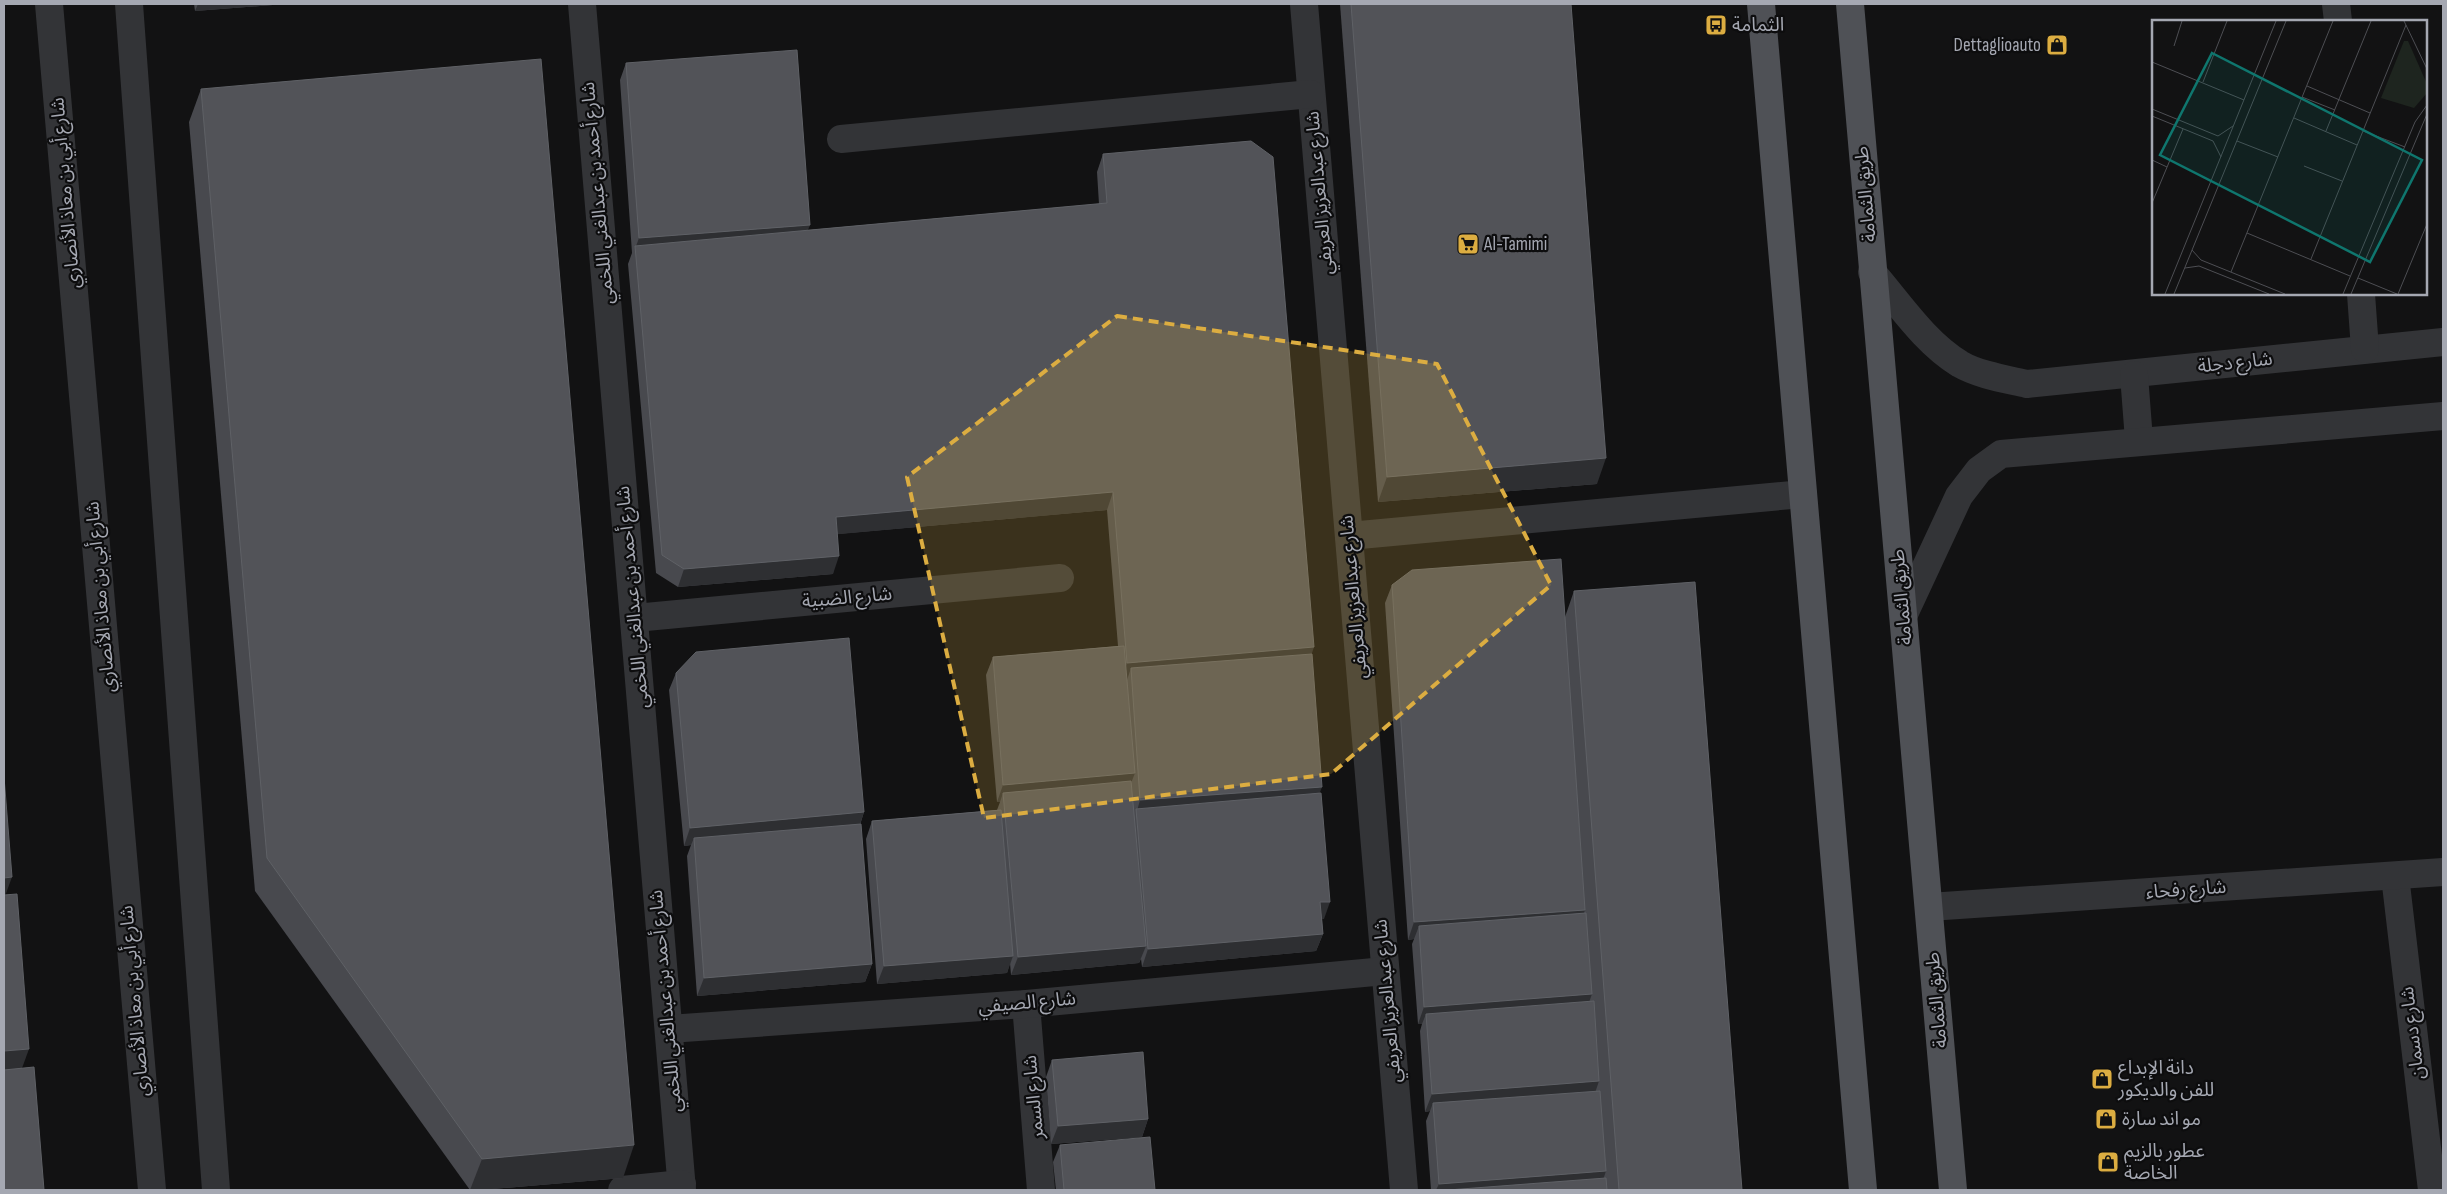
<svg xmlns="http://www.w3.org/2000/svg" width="2447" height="1194" font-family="'Sofia Sans Condensed','Noto Sans Arabic',sans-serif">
  <rect width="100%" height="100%" fill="#121213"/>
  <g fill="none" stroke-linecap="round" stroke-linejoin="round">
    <g stroke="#333437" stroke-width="28">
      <path d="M49,4L152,1190"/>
      <path d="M129,4L216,1190"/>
      <path d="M582,4L682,1190"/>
      <path d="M1304,4L1404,1190"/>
      <path d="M2336,4L2338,21"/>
      <path d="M841,139L1311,94"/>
      <path d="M1872,272C1899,303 1924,342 1960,364C1979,375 2005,379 2027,384L2443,342"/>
      <path d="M2361,294L2365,349"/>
      <path d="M2134,375L2139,440"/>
      <path d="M1349,536L1803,494"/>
      <path d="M1904,614L1959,496L1979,470L2001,454L2443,416"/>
      <path d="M635,618L1060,578"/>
      <path d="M2395,876L2432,1190"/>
      <path d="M1929,907L2443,872"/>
      <path d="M1026,1004L1041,1190"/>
      <path d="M669,1029L1026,1004L1385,971"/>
      <path d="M622,1190L682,1184"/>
    </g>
    <g stroke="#4f5156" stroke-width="28">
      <path d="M1761,4L1863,1190"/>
      <path d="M1850,4L1953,1190"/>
    </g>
  </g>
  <g fill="#48494e">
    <path d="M194,4H285L195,11Z"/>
    <path d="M1340,4H1571L1597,484L1378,502Z"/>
    <path d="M626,63L808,230L1099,204L1097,172L1103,154L1311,654L1319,793L1324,919H1322L1323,934L1316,951L1142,967L1141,959L1139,963L1011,975L1010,963L1007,973L877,984L866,839L872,821L997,810L1000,802H997L986,675L993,657L1118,646L1107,510L837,534L833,574L678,587L656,573L628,264L632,253L620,80Z"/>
    <path d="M201,89L623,1178L480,1190H470L255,891L189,122Z"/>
    <path d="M1392,585L1565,617L1574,591L1742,1190H1431L1426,1121L1430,1111L1425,1112L1420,1031L1422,1024H1418L1412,944L1414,939L1408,940L1385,603Z"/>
    <path d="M676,673L864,812L860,825L872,964L865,982L697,996L687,856L691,845L684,846L669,690Z"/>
    <path d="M1052,1060L1148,1119L1142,1137L1051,1144L1046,1077Z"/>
    <path d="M1060,1145L1155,1190H1056L1053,1162Z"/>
  </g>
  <g fill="#2e2f32">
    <path d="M198,4H285L195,11Z"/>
    <path d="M810,225L803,243L635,249L639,238Z"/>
    <path d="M1606,458L1597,484L1378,502L1387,477Z"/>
    <path d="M1113,492L1107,510L829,535L836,517Z"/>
    <path d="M839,556L833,574L678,587L684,569Z"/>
    <path d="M1314,647L1308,665L1131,668L1127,680L1121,681L1127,663Z"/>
    <path d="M1135,773L1128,791L1003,793L1000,802H997L1003,785Z"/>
    <path d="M1322,787L1315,805L1137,811L1140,800Z"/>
    <path d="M864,812L858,830L694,838L691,845L684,846L690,828Z"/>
    <path d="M12,877L4,899V878Z"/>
    <path d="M1320,902H1330L1324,919L1314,920Z"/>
    <path d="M1585,910L1579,928L1419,926L1414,939L1408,940L1414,922Z"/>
    <path d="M1323,934L1316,951L1142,967L1148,949Z"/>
    <path d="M1146,946L1139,963L1011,975L1018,957Z"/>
    <path d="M1013,956L1007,973L877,984L884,966Z"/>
    <path d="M872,964L865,982L697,996L704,978Z"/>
    <path d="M1592,994L1586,1011L1426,1014L1422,1024H1418L1424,1007Z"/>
    <path d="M29,1049L17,1082L4,1083V1051Z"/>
    <path d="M1599,1081L1593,1099L1433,1103L1430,1111L1425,1112L1432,1094Z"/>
    <path d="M1148,1119L1142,1137L1051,1144L1058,1126Z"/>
    <path d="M634,1145L623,1178L480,1190H470L482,1159Z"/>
    <path d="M1606,1171L1600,1189L1579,1190H1436L1439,1184Z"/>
  </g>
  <g fill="#525358" stroke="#5f6166">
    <path d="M1351,4H1571L1606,458L1387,477Z"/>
    <path d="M797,50L810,225L639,238L626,63Z"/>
    <path d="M541,59L634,1145L482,1159L267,858L201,89Z"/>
    <path d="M1251,141L1273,157L1314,647L1127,663L1113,492L836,517L839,556L684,569L662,555L635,246L1107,203L1103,154Z"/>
    <path d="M1561,559L1585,910L1414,922L1392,585L1412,570Z"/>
    <path d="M1695,582L1742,1190H1619L1574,591Z"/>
    <path d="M849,638L864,812L690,828L676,673L696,652Z"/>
    <path d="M1124,646L1135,773L1003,785L993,657Z"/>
    <path d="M1312,654L1322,787L1140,800L1131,668Z"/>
    <path d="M4,777L12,877L4,878Z"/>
    <path d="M1131,781L1146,946L1018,957L1003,793Z"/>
    <path d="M1321,793L1330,902H1320L1323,934L1148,949L1136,809Z"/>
    <path d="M1001,810L1013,956L884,966L872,821Z"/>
    <path d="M861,824L872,964L704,978L694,838Z"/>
    <path d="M17,894L29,1049L4,1051V895Z"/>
    <path d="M1586,913L1592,994L1424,1007L1419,926Z"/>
    <path d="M1594,1001L1599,1081L1432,1094L1426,1014Z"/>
    <path d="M1143,1052L1148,1119L1058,1126L1052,1060Z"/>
    <path d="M34,1067L44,1190H4V1070Z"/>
    <path d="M1600,1091L1606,1171L1439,1184L1433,1103Z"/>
    <path d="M1150,1137L1155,1190H1064L1060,1145Z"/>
    <path d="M1606,1178L1607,1190H1448Z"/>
  </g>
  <path fill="#dcad41" fill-opacity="0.2" stroke="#dcad41" stroke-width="4" stroke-dasharray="10 6" stroke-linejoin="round" d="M1117,316L1437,364L1551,585L1331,774L984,818L907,477Z"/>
  <defs>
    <g id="bus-square" transform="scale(1.125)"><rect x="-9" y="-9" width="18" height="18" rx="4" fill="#dcad41" stroke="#0d0d0e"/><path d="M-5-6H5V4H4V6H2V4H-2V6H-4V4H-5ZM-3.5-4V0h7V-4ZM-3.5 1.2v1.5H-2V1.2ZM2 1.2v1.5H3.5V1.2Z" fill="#111"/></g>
    <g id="shop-square" transform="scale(1.125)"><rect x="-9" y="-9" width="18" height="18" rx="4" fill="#dcad41" stroke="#0d0d0e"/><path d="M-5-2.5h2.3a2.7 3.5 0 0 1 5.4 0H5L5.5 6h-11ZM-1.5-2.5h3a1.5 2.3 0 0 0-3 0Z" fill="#111"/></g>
    <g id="supermarket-square" transform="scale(1.125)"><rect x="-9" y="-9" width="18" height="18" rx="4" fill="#dcad41" stroke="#0d0d0e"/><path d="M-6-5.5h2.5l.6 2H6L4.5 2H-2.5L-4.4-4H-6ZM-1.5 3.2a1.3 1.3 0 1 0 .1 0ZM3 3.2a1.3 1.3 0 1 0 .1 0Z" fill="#111"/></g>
  </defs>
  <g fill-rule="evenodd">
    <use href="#bus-square" x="1716" y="25"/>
    <use href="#shop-square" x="2057" y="45"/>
    <use href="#supermarket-square" x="1468" y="244"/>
    <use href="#shop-square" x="2102" y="1079"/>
    <use href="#shop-square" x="2106" y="1119"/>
    <use href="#shop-square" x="2108" y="1162"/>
  </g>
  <g text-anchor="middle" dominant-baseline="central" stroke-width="4.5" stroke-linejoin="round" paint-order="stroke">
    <g font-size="19" fill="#a5a8b2" stroke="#0d0d0e" text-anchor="start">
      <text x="1732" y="25">الثمامة</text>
      <text x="2041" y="45" text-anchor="end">Dettaglioauto</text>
      <text x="1484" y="244">Al-Tamimi</text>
      <text x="2118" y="1068">دانة الإبداع<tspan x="2118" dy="22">للفن والديكور</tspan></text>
      <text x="2122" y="1119">مو اند سارة</text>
      <text x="2124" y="1151">عطور بالزيم<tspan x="2124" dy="22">الخاصة</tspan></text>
    </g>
    <g font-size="19" fill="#a5a8b2" stroke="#0d0d0e">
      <text transform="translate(66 193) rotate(-95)">شارع أبي بن معاذ الأنصاري</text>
      <text transform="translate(598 193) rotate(-95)">شارع أحمد بن عبدالغني اللخمي</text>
      <text transform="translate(1320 193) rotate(-95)">شارع عبدالعزيز العريفي</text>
      <text transform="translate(1866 194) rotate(-95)">طريق الثمامة</text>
      <text transform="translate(2235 363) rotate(-6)">شارع دجلة</text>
      <text transform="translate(101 597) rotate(-95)">شارع أبي بن معاذ الأنصاري</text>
      <text transform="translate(633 597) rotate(-95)">شارع أحمد بن عبدالغني اللخمي</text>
      <text transform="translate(1354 597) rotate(-95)">شارع عبدالعزيز العريفي</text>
      <text transform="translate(1902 597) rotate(-95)">طريق الثمامة</text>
      <text transform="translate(847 598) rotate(-5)">شارع الضبية</text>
      <text transform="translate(2186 890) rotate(-4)">شارع رفحاء</text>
      <text transform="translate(1937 1000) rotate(-95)">طريق الثمامة</text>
      <text transform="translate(135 1001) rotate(-95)">شارع أبي بن معاذ الأنصاري</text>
      <text transform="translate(666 1001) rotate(-95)">شارع أحمد بن عبدالغني اللخمي</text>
      <text transform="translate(1388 1001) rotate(-95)">شارع عبدالعزيز العريفي</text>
      <text transform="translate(1027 1003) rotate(-5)">شارع الصيفي</text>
      <text transform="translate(2413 1033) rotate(-97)">شارع دسمان</text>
      <text transform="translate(1034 1097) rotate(-95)">شارع السمر</text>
    </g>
  </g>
  <g transform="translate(2152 20)">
    <rect width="275" height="275" fill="#121213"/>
    <path d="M252,21H256L275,64V73L262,88L229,78Z" fill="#1e251f"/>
    <path fill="none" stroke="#4d4e53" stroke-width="1" d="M252,1L275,49M22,26L30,1M0,42L92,80M51,62L75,1M155,66L218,93M150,77L183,90M0,89L66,116L81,106M0,96L61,121L69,137M142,98L205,125M174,111L219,1M211,111L253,127M85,121L126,137M0,140L15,147M152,146L190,161M0,183L31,109M95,213L198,256M40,230L49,240L133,274M159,239L254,5M33,248L47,246L117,274M79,252L181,1M206,258L245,274M13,274L124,1M22,274L134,1M191,274L263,102L275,85M199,274L275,94M246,274L275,204"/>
    <path fill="#0f766e" fill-opacity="0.15" stroke="#0f766e" stroke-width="2.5" d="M60,33L270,140L218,242L8,135Z"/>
    <rect width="275" height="275" fill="none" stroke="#a5a8b2" stroke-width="2.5"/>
  </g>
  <rect width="2447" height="1194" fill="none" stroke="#a5a8b2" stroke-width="10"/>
</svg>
